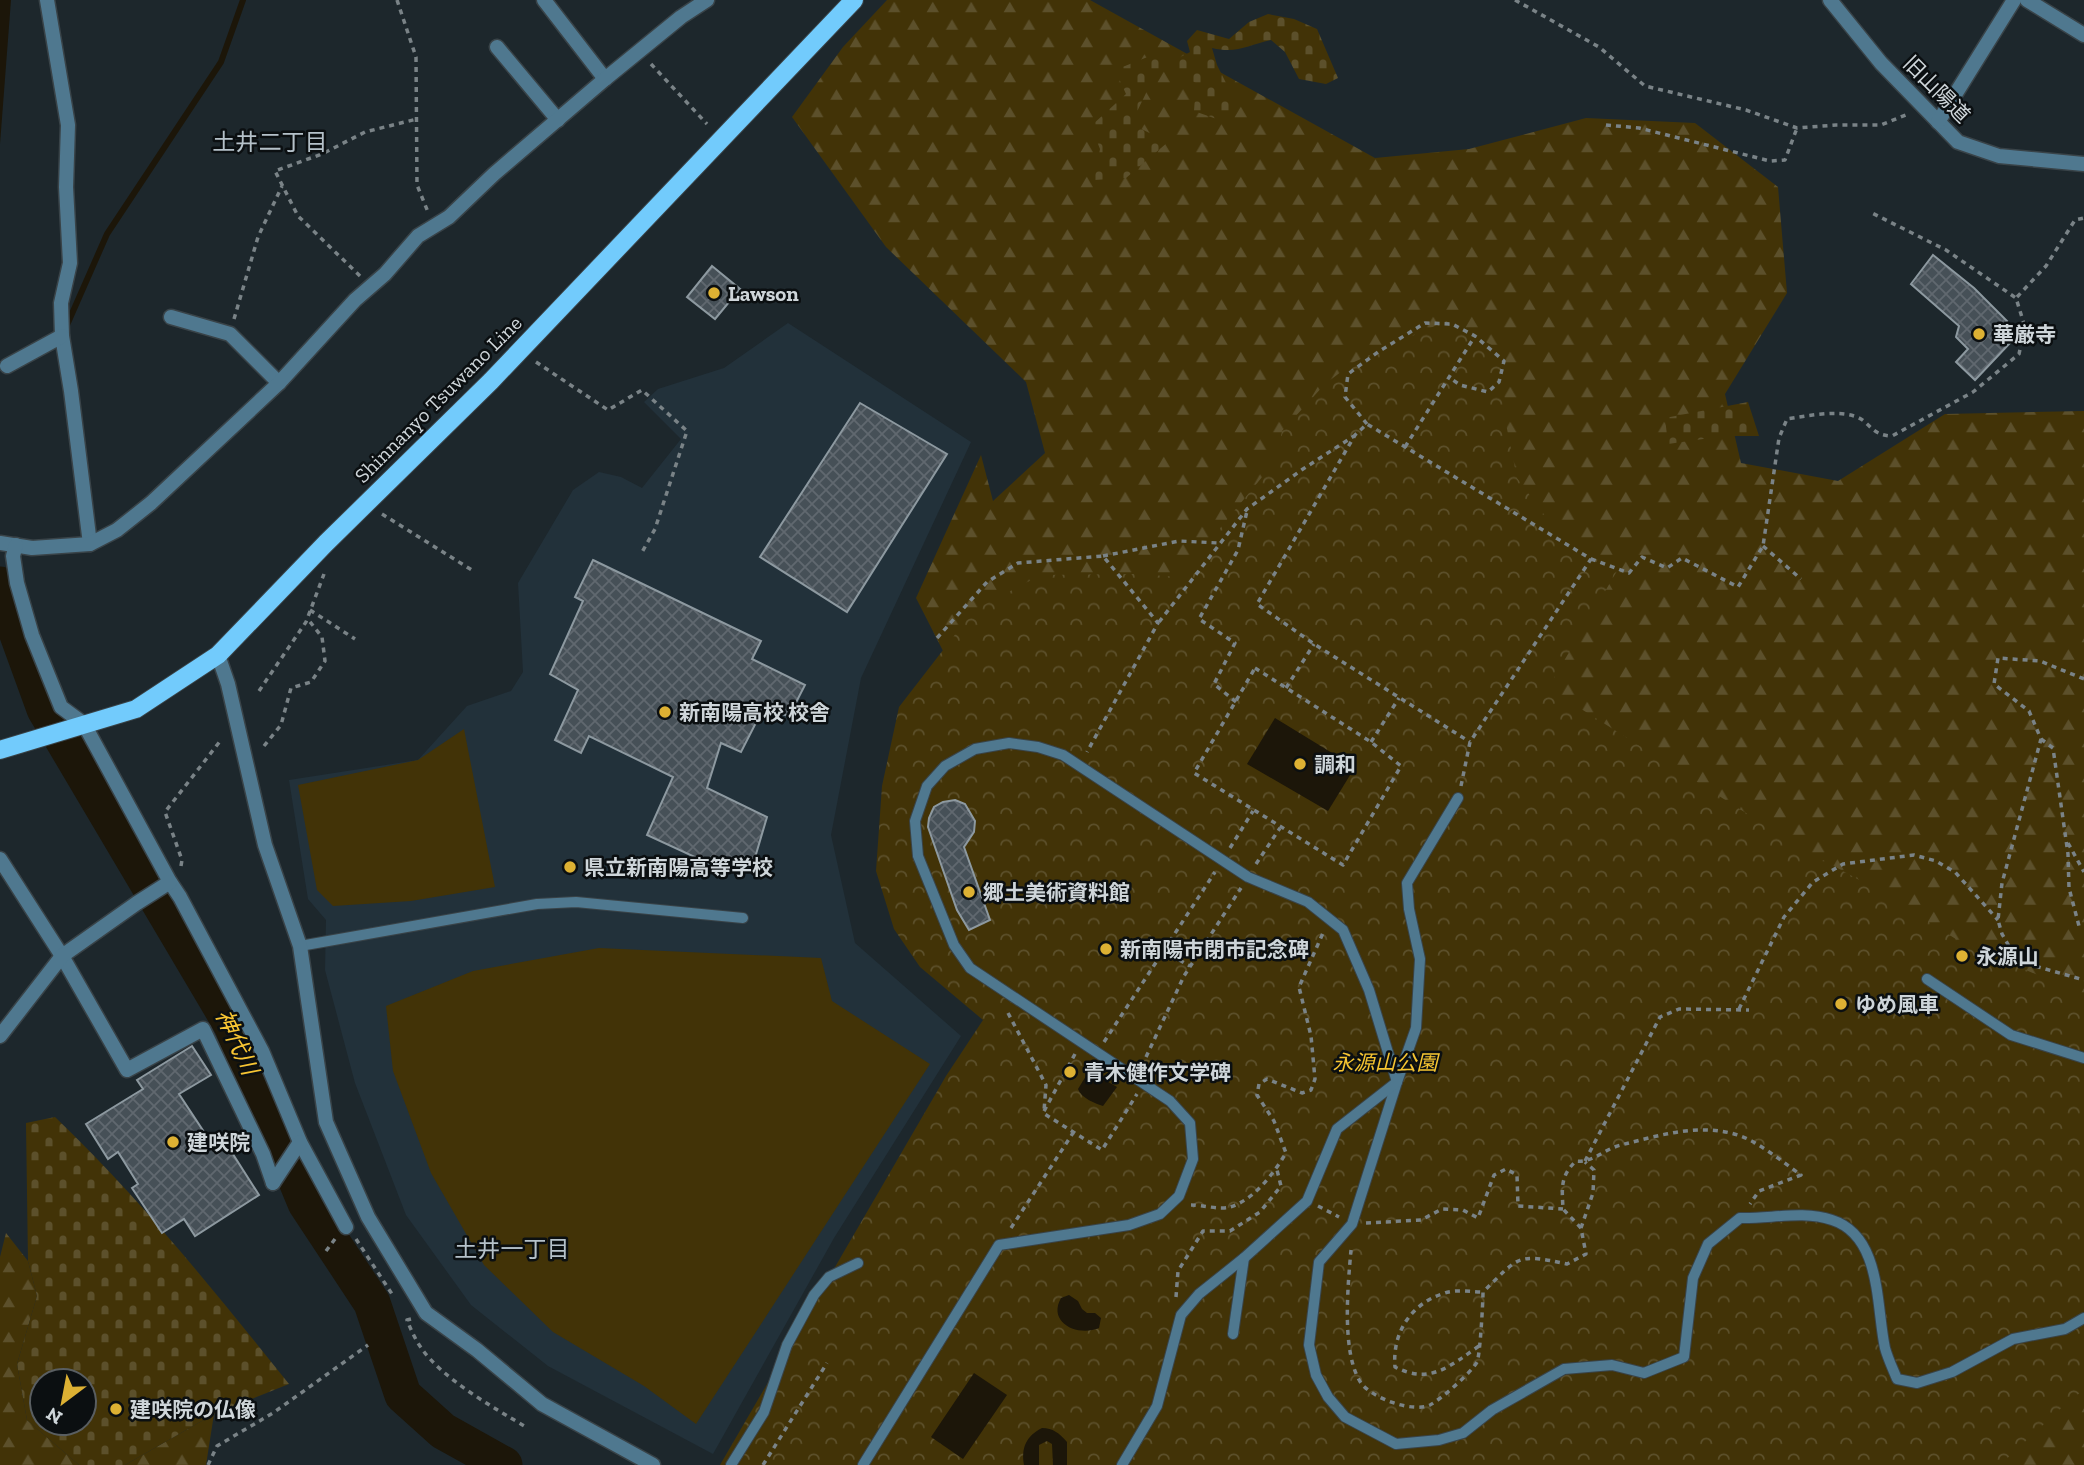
<svg xmlns="http://www.w3.org/2000/svg" width="2084" height="1465" font-family="'Zilla Slab','Noto Sans JP',serif">
  <defs>
    <pattern id="forest-firs" width="22" height="20" patternUnits="userSpaceOnUse" patternTransform="scale(1.75)"><rect width="22" height="20" fill="#423307"/><path d="M5 1l3.5 6h-7zM16 11l3.5 6h-7z" fill="#5c502b"/></pattern>
    <pattern id="cemetery-stones" width="16" height="16" patternUnits="userSpaceOnUse" patternTransform="scale(1.75)"><rect width="16" height="16" fill="#423307"/><path d="M2 7V4a2 2 0 0 1 4 0v3zM10 15v-3a2 2 0 0 1 4 0v3z" fill="#5c502b"/></pattern>
    <pattern id="park-crowns" width="20" height="18" patternUnits="userSpaceOnUse" patternTransform="scale(1.75)"><rect width="20" height="18" fill="#423307"/><path d="M2 6a3 3 0 1 1 6 0M12 15a3 3 0 1 1 6 0" fill="none" stroke="#5c502b"/></pattern>
    <pattern id="building-cross-hatch" width="8" height="8" patternUnits="userSpaceOnUse" patternTransform="scale(1.75)"><rect width="8" height="8" fill="#465057"/><path d="M0 0l8 8M0 8l8-8" fill="none" stroke="#60686f"/></pattern>
  </defs>
  <rect width="100%" height="100%" fill="#1d272c"/>
  <path fill="#22313a" d="M788,323L971,442L861,678L831,835L855,943L961,1036L834,1238L713,1454L548,1366L471,1305L406,1215L355,1083L325,970L326,920L308,899L289,780L418,760L467,706L511,691L523,672L518,583L573,490L599,472L621,477L642,488L681,439L644,402L658,389L724,368Z"/>
  <g fill="url(#forest-firs)">
    <path d="M887,0H1090L1375,158L1469,149L1586,118L1695,123L1778,187L1787,293L1725,394L1741,463L1838,481L1945,414L2084,411V1465H1134L1184,1123L916,598L981,455L993,501L1045,453L1026,382L886,247L792,117L843,47Z"/>
    <path d="M6,1233L28,1261L37,1296L17,1364L27,1420L79,1465H0V1257Z"/>
    <path d="M214,1414L206,1465H125Z"/>
  </g>
  <g fill="url(#cemetery-stones)" fill-rule="evenodd">
    <path d="M1268,14L1294,19L1317,29L1338,78L1326,84L1299,79L1285,52L1271,40C1248,45 1237,54 1212,48L1217,65L1237,105L1225,122L1194,111L1196,83L1165,68L1147,91L1131,124L1168,142L1126,178L1094,180L1100,149L1091,126L1126,94L1115,70L1155,54L1177,59L1190,52L1187,41L1197,30L1229,39L1249,22Z"/>
    <path d="M1748,402L1759,436H1724L1668,444L1665,418Z"/>
    <path d="M55,1117C141,1199 214,1291 289,1384L214,1414L125,1465H79L27,1420L17,1364L37,1296L28,1261L26,1123ZM42,1381H84V1423H42Z"/>
  </g>
  <path fill="url(#park-crowns)" d="M1446,321L1503,351L1505,419L1517,478L1563,540L1617,571L1548,688L1803,849L1881,892L1959,941L2084,995V1391L2073,1397L2000,1465H720L946,1076L983,1020L920,967L894,929L876,871L882,786L899,707L974,610L1041,575L1134,574L1180,577L1276,460L1282,431L1325,384L1354,362Z"/>
  <g fill="#423307">
    <path d="M464,729L495,887L411,901L333,906L317,890L298,785L418,760Z"/>
    <path d="M599,948L821,958L832,1001L930,1064L696,1424L644,1386L553,1332L484,1265L431,1173L393,1071L386,1006L473,971Z"/>
  </g>
  <g fill="#1c1609">
    <path d="M0,0H11L0,144Z"/>
    <path d="M1275,718L1355,767L1328,811L1247,764Z"/>
    <path d="M1089,1071L1117,1087L1103,1106C1096,1104 1081,1098 1078,1089Z"/>
    <path d="M1069,1295L1078,1301L1082,1309L1087,1313H1095L1101,1318L1099,1328C1078,1337 1047,1323 1061,1298Z"/>
    <path d="M974,1373L1007,1395L963,1459L931,1437Z"/>
    <path d="M1042,1428C1053,1428 1059,1433 1067,1442V1465H1053L1052,1444L1047,1441L1039,1445V1465H1024C1021,1448 1026,1436 1042,1428Z"/>
  </g>
  <g fill="none" stroke-linecap="round" stroke-linejoin="round">
    <path stroke="#1c1609" stroke-width="6" d="M67,325L107,234L221,62L243,0"/>
    <path stroke="#1c1609" stroke-width="37" d="M0,585L45,709L232,1025L306,1203L372,1303L403,1395L443,1431L504,1465"/>
  </g>
  <g fill="url(#building-cross-hatch)" stroke="#8d99a0" stroke-width="2">
    <path d="M1933,255L1974,288L2007,321L1998,331L2010,343L1975,380L1956,362L1968,349L1956,337L1959,326L1911,284Z"/>
    <path d="M712,266L740,289L715,319L687,297Z"/>
    <path d="M860,403L947,454L847,612L760,557Z"/>
    <path d="M593,560L761,641L752,659L805,685L789,716L763,709L741,752L721,743L707,788L767,817L754,861L725,871L647,835L673,777L589,736L581,753L555,740L578,690L550,674L583,601L575,597Z"/>
    <path d="M955,800L965,804L975,821L974,832L964,847L990,920L969,930L957,910L928,827L929,818L934,807L943,802Z"/>
    <path d="M192,1046L211,1075L179,1094L212,1144L222,1137L259,1195L195,1236L184,1219L162,1233L132,1188L138,1184L118,1152L108,1159L86,1124L143,1089L137,1080Z"/>
  </g>
  <g fill="none" stroke-linecap="round" stroke-linejoin="round">
    <g stroke="#394348" stroke-width="12">
      <g id="service">
        <path d="M300,946L537,904L576,902L743,918"/>
        <path d="M1927,979L2011,1035L2084,1058"/>
        <path d="M1233,1334L1244,1258"/>
        <path d="M731,1465L764,1412L787,1345L814,1295L829,1277L858,1263"/>
        <path d="M863,1465L999,1245L1129,1225L1160,1214L1179,1196L1193,1159L1190,1123L1170,1101L970,968L954,945L918,856L915,821L927,786L945,766L975,749L1009,743L1038,747L1063,755L1248,877L1308,902L1343,930L1369,990L1397,1082L1352,1224L1319,1262L1309,1345L1316,1375L1328,1397L1345,1417L1396,1444L1439,1440L1463,1433L1492,1410L1564,1369L1612,1365L1644,1373L1684,1357L1693,1278L1708,1244L1740,1218C1770,1219 1803,1210 1832,1220C1882,1236 1876,1307 1885,1348C1888,1359 1893,1369 1897,1379L1917,1383L1952,1372L2013,1339L2065,1329L2084,1318"/>
        <path d="M1122,1465L1157,1406L1181,1315L1199,1294L1244,1258L1307,1201L1337,1129L1397,1082L1416,1028L1420,959L1409,909L1407,883L1458,798"/>
      </g>
    </g>
    <g stroke="#394348" stroke-width="17">
      <g id="minor">
        <path d="M47,0L68,125L66,187L70,263L61,303L62,336L71,391L90,544"/>
        <path d="M544,0L605,79"/>
        <path d="M1830,0L1881,63L1958,142L1999,156L2084,164"/>
        <path d="M2027,0L2084,35"/>
        <path d="M497,47L558,120"/>
        <path d="M1938,122L2014,0"/>
        <path d="M171,317L230,334L279,383"/>
        <path d="M7,366L62,336"/>
        <path d="M0,543L32,548L90,544L117,530L151,503L279,383L355,300L385,274L418,236L449,217L494,174L605,79L681,17L707,0"/>
        <path d="M16,545L13,556L17,583L32,635L61,707L84,724L170,882L180,897L262,1051L300,1142L346,1227"/>
        <path d="M0,859L62,956L127,1070L203,1029L263,1154L273,1183"/>
        <path d="M0,1036L62,956L137,903L170,882"/>
        <path d="M273,1183L300,1142"/>
      </g>
    </g>
    <g stroke="#394348" stroke-width="17">
      <path id="tertiary" d="M218,655L228,684L265,845L300,946L326,1122L368,1217L426,1313L477,1350L542,1404L653,1465"/>
    </g>
    <g stroke="#394348" stroke-width="20">
      <path id="primary" d="M0,750L136,709L218,655L326,543L491,381L854,0"/>
    </g>
    <g stroke="#7a8387" stroke-width="3.5" stroke-dasharray="5 5" stroke-linecap="butt">
      <path d="M397,0L416,57L417,185L428,212"/>
      <path d="M1515,0L1599,47L1645,86L1746,110L1797,128L1836,125H1881L1908,114"/>
      <path d="M651,64L707,124"/>
      <path d="M1606,125L1639,128L1770,161L1785,160L1797,128"/>
      <path d="M360,276L298,216L275,171L322,154L365,132L417,119"/>
      <path d="M2017,297L2046,266L2075,220L2084,218"/>
      <path d="M234,319L258,237L282,186"/>
      <path d="M536,362L608,410L642,390L687,431L655,529L641,554"/>
      <path d="M1367,424L1345,397L1348,374L1378,352L1425,323L1452,324L1475,336L1504,361L1499,382L1488,392L1460,385L1450,378"/>
      <path d="M1405,447L1475,336"/>
      <path d="M382,514L475,572"/>
      <path d="M1763,546L1801,579"/>
      <path d="M1103,556L1179,541L1219,543"/>
      <path d="M1591,559L1629,573L1642,557L1667,568L1682,558L1738,587L1763,546L1779,438L1787,419C1806,416 1836,410 1854,416C1871,421 1869,435 1892,436L1973,392L2019,354L2025,327L2016,298L1946,250L1870,212"/>
      <path d="M310,610L355,639"/>
      <path d="M1159,622L1247,509L1303,469L1354,436"/>
      <path d="M937,638L987,582L1018,563L1103,556L1158,623L1087,752"/>
      <path d="M1255,668L1371,742L1401,766L1343,865L1194,773Z"/>
      <path d="M2084,679L2040,661L1998,658L1994,684L2029,711L2041,739L2002,883L1998,920L2002,934L2013,953L2035,966L2084,980"/>
      <path d="M1286,688L1314,644"/>
      <path d="M259,691L306,622L324,574"/>
      <path d="M1236,702L1214,684L1235,643L1199,619L1238,550L1247,511"/>
      <path d="M2041,739L2053,748L2068,854L2069,888L2079,926"/>
      <path d="M1371,742L1399,698"/>
      <path d="M264,746L281,725L291,688L311,682L325,661L322,637L307,618"/>
      <path d="M1461,786L1470,742L1591,559L1367,424L1355,435L1257,604L1314,644L1470,742"/>
      <path d="M2068,843L2084,872"/>
      <path d="M1230,848L1253,811"/>
      <path d="M1256,864L1280,828"/>
      <path d="M181,866L182,860L165,812L221,740"/>
      <path d="M1162,950L1190,966"/>
      <path d="M1739,1009L1784,917L1813,882L1843,864L1914,855L1936,861L1955,872L1998,920"/>
      <path d="M1008,1013L1046,1085L1044,1111"/>
      <path d="M1104,1042L1215,872"/>
      <path d="M1075,1054L1043,1113L1102,1150L1137,1094"/>
      <path d="M1146,1057L1184,976L1241,888"/>
      <path d="M1585,1161L1660,1017L1679,1009L1749,1010"/>
      <path d="M1191,1205C1202,1205 1220,1210 1230,1207C1254,1200 1274,1173 1286,1153L1274,1121L1257,1095L1259,1084L1267,1079L1302,1093L1311,1090L1315,1079L1311,1036L1299,987L1323,933"/>
      <path d="M1318,1206L1339,1217"/>
      <path d="M1366,1223L1421,1220L1442,1209L1463,1210L1478,1218L1494,1175L1506,1169L1517,1175L1518,1206L1563,1209"/>
      <path d="M1011,1228L1073,1133"/>
      <path d="M1581,1228L1563,1209C1562,1188 1560,1176 1576,1161C1593,1163 1604,1149 1621,1145C1664,1134 1715,1118 1757,1144C1772,1153 1787,1165 1801,1175L1759,1191L1750,1204"/>
      <path d="M356,1239L392,1294"/>
      <path d="M1351,1250C1348,1285 1341,1353 1361,1383C1372,1398 1412,1413 1430,1405C1440,1400 1472,1372 1477,1362C1480,1356 1483,1303 1483,1292C1520,1256 1516,1253 1567,1264L1586,1254L1581,1228L1593,1193L1594,1170L1585,1162"/>
      <path d="M326,1251L335,1239"/>
      <path d="M1176,1297L1178,1271L1203,1231H1230L1260,1212L1281,1186L1277,1170"/>
      <path d="M411,1319L407,1320C411,1330 416,1341 422,1349C443,1379 494,1408 526,1427"/>
      <path d="M1479,1346C1450,1366 1430,1385 1395,1367C1392,1333 1411,1303 1445,1293C1456,1289 1472,1292 1483,1292"/>
      <path d="M208,1465L217,1446L273,1413L368,1345"/>
      <path d="M763,1465L827,1363"/>
    </g>
    <use href="#service" stroke="#4f788f" stroke-width="10"/>
    <use href="#minor" stroke="#4f788f" stroke-width="14"/>
    <use href="#tertiary" stroke="#4f788f" stroke-width="14"/>
    <use href="#primary" stroke="#72cbfc" stroke-width="18"/>
  </g>
  <g fill="#ddb133" stroke="#0b0f11" stroke-width="2.5">
    <circle cx="714" cy="293" r="7"/>
    <circle cx="1979" cy="334" r="7"/>
    <circle cx="665" cy="712" r="7"/>
    <circle cx="1300" cy="764" r="7"/>
    <circle cx="570" cy="867" r="7"/>
    <circle cx="969" cy="892" r="7"/>
    <circle cx="1106" cy="949" r="7"/>
    <circle cx="1962" cy="956" r="7"/>
    <circle cx="1841" cy="1004" r="7"/>
    <circle cx="1070" cy="1072" r="7"/>
    <circle cx="173" cy="1142" r="7"/>
    <circle cx="116" cy="1409" r="7"/>
  </g>
  <g text-anchor="middle" dominant-baseline="central" stroke-width="5" stroke-linejoin="round" paint-order="stroke">
    <g font-size="21" fill="#ced5d9" stroke="#0b0f11">
      <text transform="translate(1937 89) rotate(45)">旧山陽道</text>
      <text transform="translate(438 399) rotate(-45)">Shinnanyo Tsuwano Line</text>
    </g>
    <g font-size="21" font-weight="bold" fill="#ced5d9" stroke="#0b0f11" text-anchor="start">
      <text x="728" y="293">Lawson</text>
      <text x="1993" y="334">華厳寺</text>
      <text x="679" y="712">新南陽高校 校舎</text>
      <text x="1314" y="764">調和</text>
      <text x="584" y="867">県立新南陽高等学校</text>
      <text x="983" y="892">郷土美術資料館</text>
      <text x="1120" y="949">新南陽市閉市記念碑</text>
      <text x="1976" y="956">永源山</text>
      <text x="1855" y="1004">ゆめ風車</text>
      <text x="1084" y="1072">青木健作文学碑</text>
      <text x="187" y="1142">建咲院</text>
      <text x="130" y="1409">建咲院の仏像</text>
    </g>
    <g font-size="21" font-style="italic" fill="#f5c431" stroke="#0b0f11">
      <text x="1385" y="1062">永源山公園</text>
    </g>
    <g font-size="23" fill="#b5c1c9" stroke="#0b0f11">
      <text x="270" y="142">土井二丁目</text>
      <text x="512" y="1249">土井一丁目</text>
    </g>
    <g font-size="23" font-style="italic" fill="#f7c533" stroke="#0b0f11">
      <text transform="translate(237 1042) rotate(65)">神代川</text>
    </g>
  </g>
  <g transform="translate(63 1402) rotate(212)"><circle r="33" fill="#0b0f11" stroke="#595e61" stroke-width="2"/>
  <path d="M0-5L12 26L0 18L-12 26Z" fill="#ddb133"/>
  <text y="-10" font-size="19" font-weight="bold" text-anchor="middle" fill="#ced5d9">N</text>
  </g>
</svg>
